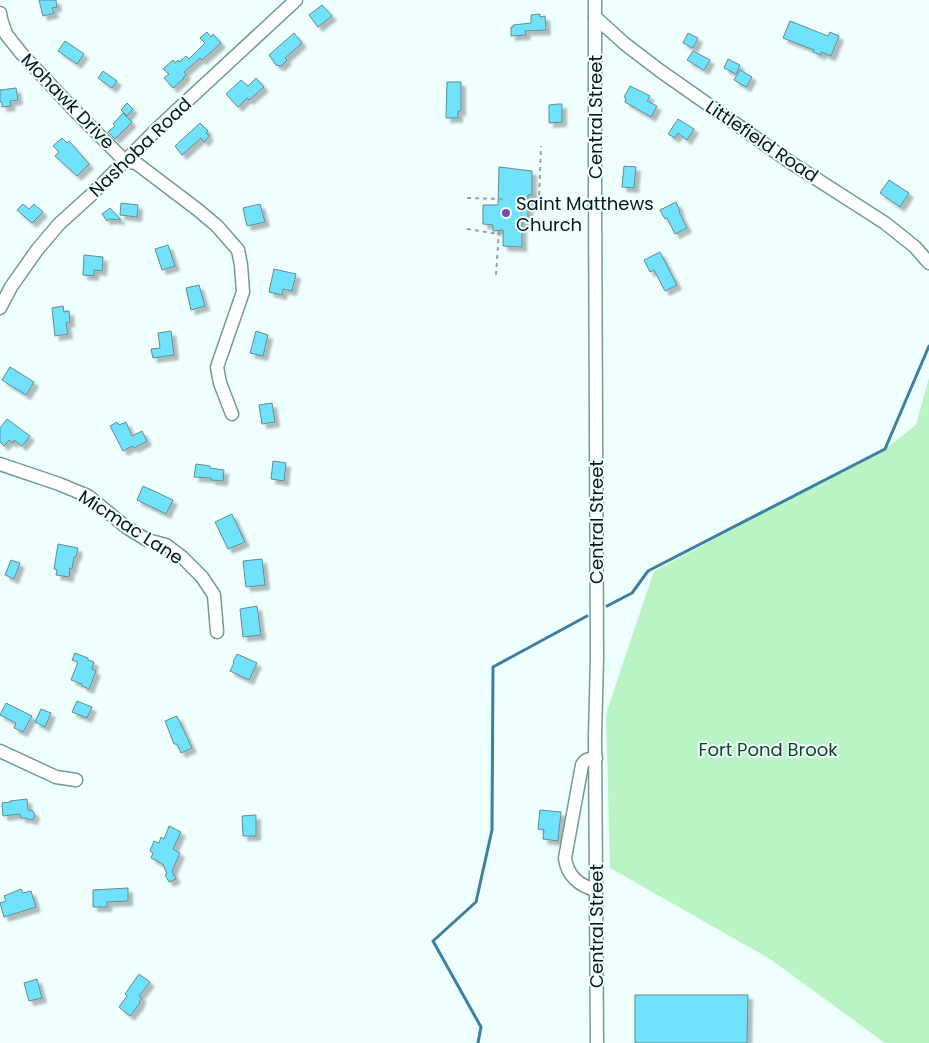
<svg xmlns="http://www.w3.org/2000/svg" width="929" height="1043" font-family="Poppins,sans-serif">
  <defs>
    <filter id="shadow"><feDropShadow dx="4.5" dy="4.5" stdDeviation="1" flood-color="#0004"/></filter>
  </defs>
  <rect width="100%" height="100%" fill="#eefffe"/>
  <path fill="#baf3c4" d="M929,378V1043H885L770,959L610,868L606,714L654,571L885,449L916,425Z"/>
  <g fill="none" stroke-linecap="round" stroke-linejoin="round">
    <g stroke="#3e7fa1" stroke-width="3">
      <path d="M607,606L632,593L648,571L885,449L929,346"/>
      <path d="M478,1043L481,1027L433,941L476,902L492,830L493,667L587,616"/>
    </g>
  </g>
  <g fill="#6fe2fb" stroke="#658a93" filter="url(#shadow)">
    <path d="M39,0H56L57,7L52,8L54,13L43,16Z"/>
    <path d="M322,5L332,16L318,27L309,15Z"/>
    <path d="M540,14V17L545,16L546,30L525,31L526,35L511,36V27H513V25L531,23V15Z"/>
    <path d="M790,21L828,36L830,32L839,36L831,56L821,52V55L813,52L814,50L783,38Z"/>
    <path d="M207,32L211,37L213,34L221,43L202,60L200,58L184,72L186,75L183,78H184L173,88L164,78L169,74L163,69L173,60L175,63L178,60L179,62L186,56L189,59L205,43L200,38Z"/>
    <path d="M294,33L302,43L285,58L287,60L281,66L276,65L269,55Z"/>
    <path d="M688,33L698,38L693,48L683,43Z"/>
    <path d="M65,41L84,54L77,64L58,51Z"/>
    <path d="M693,51L710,60L704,70L687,60Z"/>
    <path d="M728,59L740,65L736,74L724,68Z"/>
    <path d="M740,70L752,77L746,87L734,80Z"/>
    <path d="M103,71L117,81L112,88L98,78Z"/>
    <path d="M256,78L264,87L249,100L247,98L238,107L226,94L241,80L248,86Z"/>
    <path d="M447,82H461V111H458V118H446Z"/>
    <path d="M630,86L650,96L647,101L657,106L651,117L625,102L626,98L624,97Z"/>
    <path d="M16,88L18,100L10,101L11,106L2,107V102H0V90Z"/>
    <path d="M127,103L133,109L127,116L121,110Z"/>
    <path d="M558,104H562V122L549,123V105Z"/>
    <path d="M123,113L132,122L115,139L108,132L115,126L113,124Z"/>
    <path d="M678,119L694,129L687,140L678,133L675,138L668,134Z"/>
    <path d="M200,123L208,131L206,133L209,136L204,142L201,138L182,155L175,146Z"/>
    <path d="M62,138L67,143L69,141L89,164L77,176L55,156L59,152L53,146Z"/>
    <path d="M624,166L636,167L634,188L622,187Z"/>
    <path d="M499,167L532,171V195H528V220L522,221V247L503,246V230L493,231V225L483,224V205H498Z"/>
    <path d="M889,180L909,193L900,207L880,193Z"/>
    <path d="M676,202L680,211L679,212L687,228L675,234L667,218L665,219L660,210Z"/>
    <path d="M121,203L138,205L137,217L120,215Z"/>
    <path d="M23,204L29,209L34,204L43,212L32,223L17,210Z"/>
    <path d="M260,204L265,222L247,226L243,208Z"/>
    <path d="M110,208L121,220L109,219L107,221L102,214Z"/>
    <path d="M168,245L175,266L162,270L155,249Z"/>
    <path d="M660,252L677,285L665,291L654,270L650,272L644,260Z"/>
    <path d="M84,255L103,257L102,271L94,270V276L83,275Z"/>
    <path d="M274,269L296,274L292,291L283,289L282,295L269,292Z"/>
    <path d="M199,285L205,306L191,310L186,288Z"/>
    <path d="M63,306L64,312L69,311L70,322L66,323L68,334L55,336L52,308Z"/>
    <path d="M171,331L174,355L153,358L151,349L160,348L158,333Z"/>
    <path d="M256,331L268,335L263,356L250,353Z"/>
    <path d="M10,367L34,382L26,395L2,380Z"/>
    <path d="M272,403L275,422L262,424L259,405Z"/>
    <path d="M7,419L30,436L22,446L14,440L13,443L9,440L4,446L0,442V428Z"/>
    <path d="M117,422L119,425L126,422L132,436L142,431L147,441L134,448L132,446L123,451L110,426Z"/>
    <path d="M273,461L286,463L284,481L271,479Z"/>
    <path d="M196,464L210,466V468L224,470L223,481L211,480V478L194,477Z"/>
    <path d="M143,486L173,500L166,514L137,500Z"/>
    <path d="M232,514L245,542L228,549L215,522Z"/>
    <path d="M58,544L78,548L76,557H74L72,569L70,568L69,577L56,575L57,570L54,569Z"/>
    <path d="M262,559L265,585L246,587L243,561Z"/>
    <path d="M11,560L20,563L14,579L5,575Z"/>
    <path d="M257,606L261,635L243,637L240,609Z"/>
    <path d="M75,653L88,658V660L94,662L92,669L96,671L89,689L82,686V684L71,680L78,662L72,660Z"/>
    <path d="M237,654L257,663L249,680L230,671L234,663L233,662Z"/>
    <path d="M77,701L92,707L87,718L72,712Z"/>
    <path d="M6,703L32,716L23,732L14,728L16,723L0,715Z"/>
    <path d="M41,709L51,713L45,727L35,722Z"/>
    <path d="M177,716L192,748L181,753L177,744H174L165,721Z"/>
    <path d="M27,799L28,810L33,811L35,815L33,820L28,819L26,818H21L20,814L3,816L2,803L10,802V801Z"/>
    <path d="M540,810L561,812L558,841L543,839L544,830L538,829Z"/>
    <path d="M256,815V836H243L242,816Z"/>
    <path d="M169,826L181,832L173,849L180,853L172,871L176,879L169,882L165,875L167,874L163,864L151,858L153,853L150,851L154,841L159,843L161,837L164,839Z"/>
    <path d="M128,888V901L107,902V907H93V890Z"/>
    <path d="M21,889L23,893L31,891L36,907L4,917L0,903L6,901L4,896Z"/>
    <path d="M139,974L150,982L139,996L142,998L139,1002L140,1003L130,1016L119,1007L127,996L125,994Z"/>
    <path d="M37,979L42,998L29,1001L24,983Z"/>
    <path d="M635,995H748L747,1043H635Z"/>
  </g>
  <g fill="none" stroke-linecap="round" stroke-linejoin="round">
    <g stroke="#729a98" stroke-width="15">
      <g id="minor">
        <path d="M595,0V196L597,658L595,736L597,1043"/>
        <path d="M0,13L1,19L6,34L21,53L75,111L125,161L136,163L198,210L217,226L238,250L241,265L243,292L217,367L220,383L232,414"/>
        <path d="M595,17L625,44L659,70L790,162L885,223L915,247L929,263"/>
        <path d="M0,308L11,287L37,250L59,224L91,195L160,126L296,0"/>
        <path d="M0,464L59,484L88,496L126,527L147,540L166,545L182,557L202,577L214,595L217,632"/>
        <path d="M0,751L56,777L76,780"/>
        <path d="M596,758C589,759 585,759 582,765L565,858C567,875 579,886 596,890"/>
      </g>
    </g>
    <g stroke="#92a3a2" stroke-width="2" stroke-dasharray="4 4" stroke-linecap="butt">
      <path d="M467,198L503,199"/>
      <path d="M528,200H539L541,146"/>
      <path d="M467,229L499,234"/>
      <path d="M496,275L499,230"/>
    </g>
    <use href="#minor" stroke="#fff" stroke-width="12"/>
  </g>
  <circle fill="#7a46be" stroke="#eefffe" stroke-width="2" cx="506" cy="213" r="5"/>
  <g text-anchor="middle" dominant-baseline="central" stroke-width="4" stroke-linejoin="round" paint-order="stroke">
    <g font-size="18" fill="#071716" stroke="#eefffe">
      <text transform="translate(68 101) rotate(46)">Mohawk Drive</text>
      <text transform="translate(595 117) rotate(-90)">Central Street</text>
      <text transform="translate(762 141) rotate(34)">Littlefield Road</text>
      <text transform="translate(140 147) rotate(-44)">Nashoba Road</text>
      <text transform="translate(596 522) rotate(-90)">Central Street</text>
      <text transform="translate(131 527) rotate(33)">Micmac Lane</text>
      <text transform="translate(596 926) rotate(-90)">Central Street</text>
    </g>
    <g font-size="18" fill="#071716" stroke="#eefffe" text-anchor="start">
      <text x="516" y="203">Saint Matthews<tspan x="516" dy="21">Church</tspan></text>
    </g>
    <g font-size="18" fill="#0f4520" stroke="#eefffe">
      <text x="768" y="749">Fort Pond Brook</text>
    </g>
  </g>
</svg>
